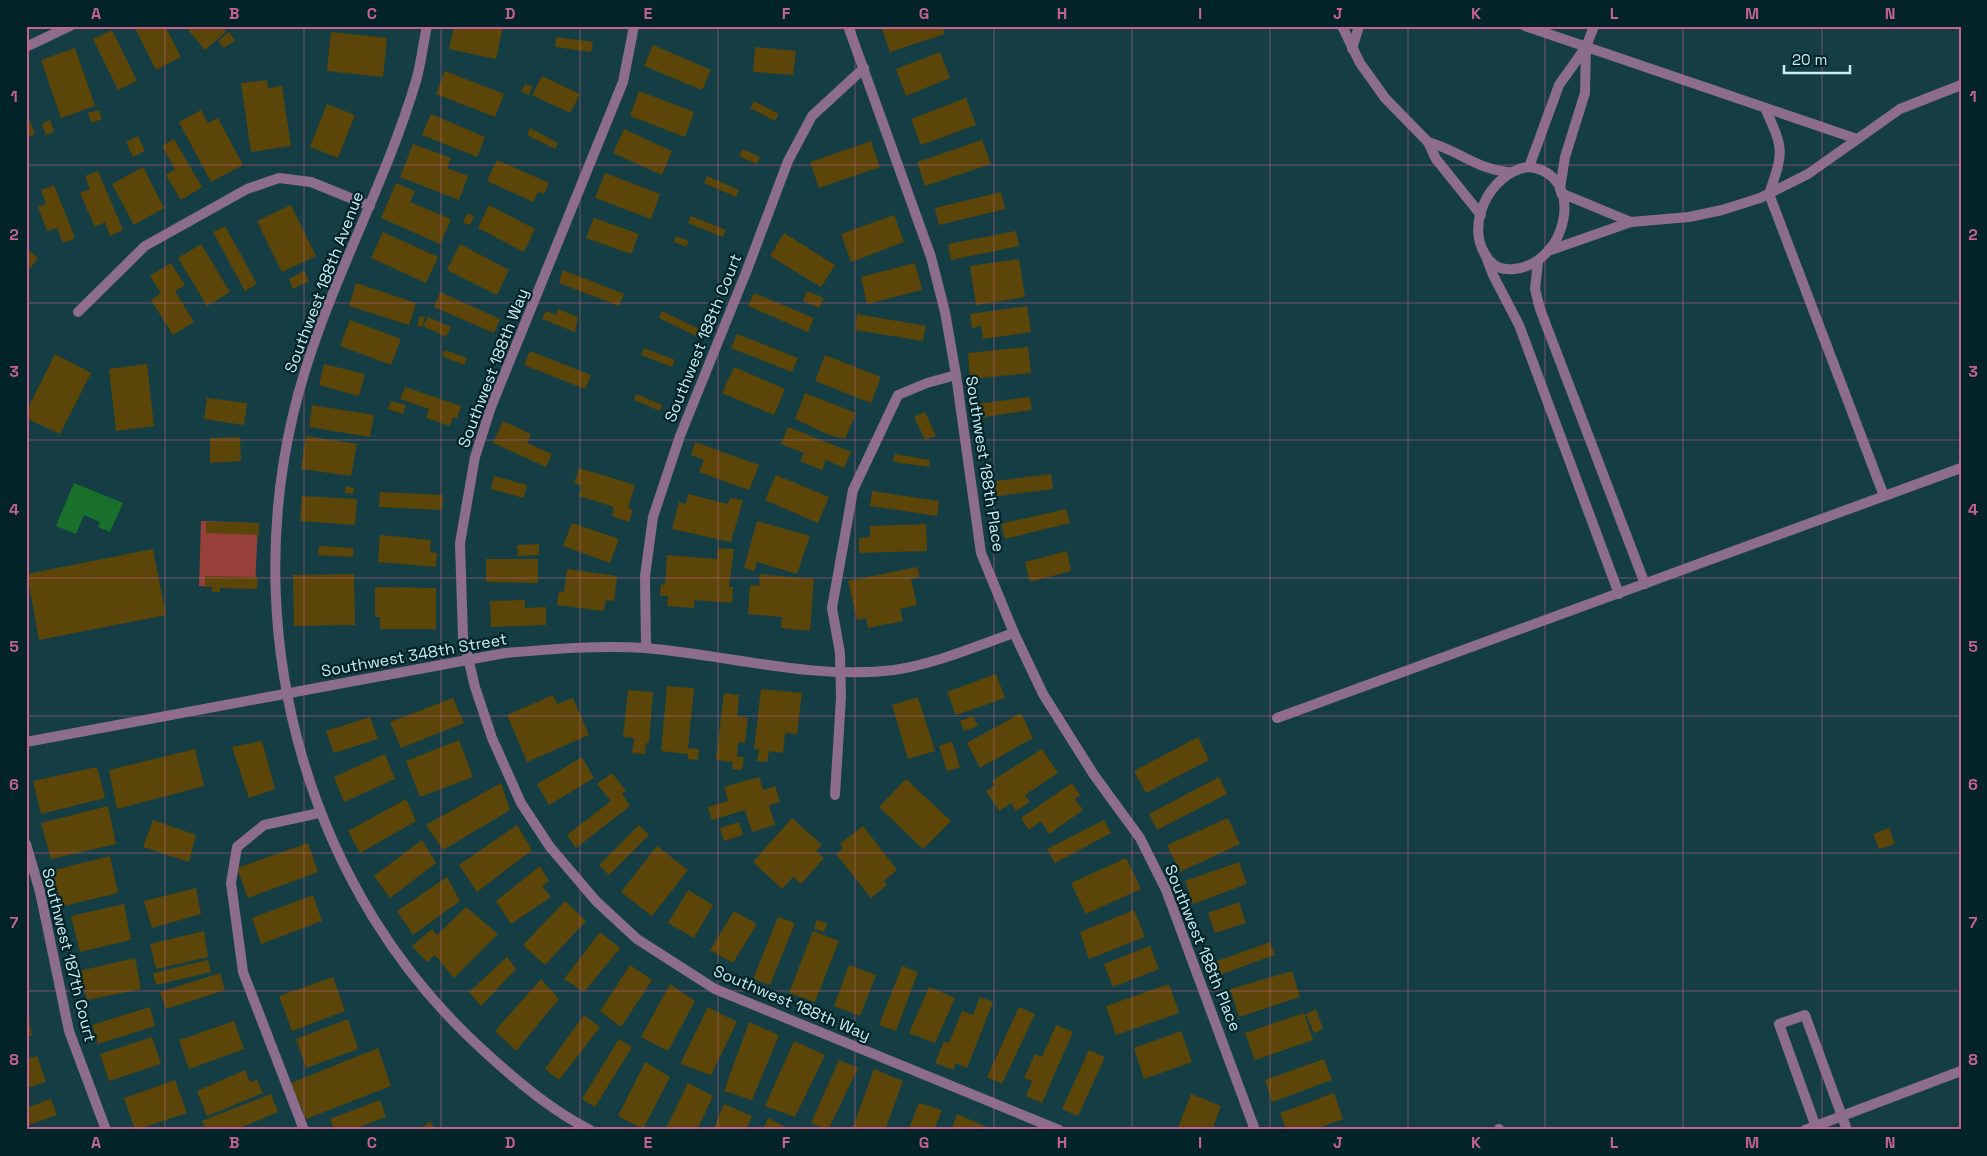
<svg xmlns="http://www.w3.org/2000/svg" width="1987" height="1156" font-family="'Space Grotesk',sans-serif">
  <rect width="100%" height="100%" fill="#143e43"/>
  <path fill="#97403a" d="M201,521L258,523L255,588L199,586Z"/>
  <path fill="#19702b" d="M74,483L123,503L110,532L98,527L100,522L84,515L76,534L56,526Z"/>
  <g fill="#5c4508">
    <path d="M134,26H165L181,57L156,70Z"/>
    <path d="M185,26H221L226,32L205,50Z"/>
    <path d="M454,26H503L496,59L449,49Z"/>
    <path d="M881,26H942L945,34L890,52Z"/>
    <path d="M112,30L137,81L118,90L93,39Z"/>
    <path d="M229,32L235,40L224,48L218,41Z"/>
    <path d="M331,32L387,38L383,77L327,71Z"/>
    <path d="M556,37L593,42L591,52L555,47Z"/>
    <path d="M653,45L711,70L702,90L644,66Z"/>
    <path d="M755,47L796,51L793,75L753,72Z"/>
    <path d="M75,48L95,106L61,118L41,60Z"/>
    <path d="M940,52L950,78L906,96L896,69Z"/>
    <path d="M445,71L504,94L495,117L436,94Z"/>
    <path d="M542,76L580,94L570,113L532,95Z"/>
    <path d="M267,80L268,88L282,86L291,146L251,152L241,83Z"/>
    <path d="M525,84L532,86L529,95L521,92Z"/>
    <path d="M639,91L694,112L685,137L630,116Z"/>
    <path d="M966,98L976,125L921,145L911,119Z"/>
    <path d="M754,101L779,114L775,121L750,108Z"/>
    <path d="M327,104L355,115L338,158L310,147Z"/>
    <path d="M99,110L102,119L91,123L88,113Z"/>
    <path d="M201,110L208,123L218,118L243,165L211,182L179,122Z"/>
    <path d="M26,111L35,134L26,138Z"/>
    <path d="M431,114L485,137L477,157L422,135Z"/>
    <path d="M50,120L54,132L46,135L42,124Z"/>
    <path d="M530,128L558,143L555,149L527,135Z"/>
    <path d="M624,129L672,151L662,175L613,153Z"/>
    <path d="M138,136L145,151L133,157L126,142Z"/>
    <path d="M174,139L202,187L181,200L166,175L175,169L162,146Z"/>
    <path d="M982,140L991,164L925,186L917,162Z"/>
    <path d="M871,141L880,167L819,188L810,162Z"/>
    <path d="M413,144L451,158L447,168L468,176L459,200L400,177Z"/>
    <path d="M743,149L760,157L757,164L739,156Z"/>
    <path d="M497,160L549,183L544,194L538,192L533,202L487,181Z"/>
    <path d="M143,167L164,208L134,225L112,184Z"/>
    <path d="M98,171L123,230L110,236L105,222L95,227L80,193L90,189L85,176Z"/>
    <path d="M605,173L660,194L651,219L595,198Z"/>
    <path d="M707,176L739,190L736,197L704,183Z"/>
    <path d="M396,183L415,191L410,202L451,219L440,244L381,218Z"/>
    <path d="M54,185L75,238L63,243L57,228L47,231L38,207L46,204L41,190Z"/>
    <path d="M1001,192L1005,209L939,225L935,208Z"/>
    <path d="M291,205L316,256L282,272L257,221Z"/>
    <path d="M489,205L535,229L524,252L478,228Z"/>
    <path d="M467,213L474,216L470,225L463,223Z"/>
    <path d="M894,215L904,242L851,262L841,234Z"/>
    <path d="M691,216L726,230L723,237L688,223Z"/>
    <path d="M594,218L639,234L631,254L586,238Z"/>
    <path d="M225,226L257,284L245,291L213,232Z"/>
    <path d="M1016,231L1019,246L951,260L948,244Z"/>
    <path d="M383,232L438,257L426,283L371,258Z"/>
    <path d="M784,233L835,265L821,287L770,256Z"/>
    <path d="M676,236L689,241L686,247L674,242Z"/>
    <path d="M201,244L230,292L207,306L178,258Z"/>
    <path d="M460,244L509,270L497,295L447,270Z"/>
    <path d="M26,248L38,258L26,273Z"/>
    <path d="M1019,259L1025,297L976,305L970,266Z"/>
    <path d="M171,263L185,285L175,291L194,322L173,335L151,300L161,293L150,276Z"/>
    <path d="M915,263L922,290L867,304L861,277Z"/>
    <path d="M563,270L624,294L619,306L559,283Z"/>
    <path d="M304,271L309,281L293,289L289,279Z"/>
    <path d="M356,283L416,303L409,325L349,306Z"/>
    <path d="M807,291L824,298L819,308L803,301Z"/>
    <path d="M440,292L500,319L494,333L434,307Z"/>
    <path d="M754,293L814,318L808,332L748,306Z"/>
    <path d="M1027,306L1031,332L983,339L981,326L972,328L970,314Z"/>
    <path d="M558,309L578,317L575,332L542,319L546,311L556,315Z"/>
    <path d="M662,311L699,329L696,336L659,318Z"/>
    <path d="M857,314L926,326L923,341L855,330Z"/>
    <path d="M420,316L425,317L422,327L417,325Z"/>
    <path d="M428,317L451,327L446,337L423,326Z"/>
    <path d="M350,320L401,339L391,365L340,346Z"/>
    <path d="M737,334L798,358L792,372L731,348Z"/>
    <path d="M1028,347L1031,373L970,379L968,353Z"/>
    <path d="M644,348L675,360L672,367L641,355Z"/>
    <path d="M445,350L467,358L464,365L442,356Z"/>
    <path d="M530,351L591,375L585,389L524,365Z"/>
    <path d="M55,354L91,373L60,434L26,418V412Z"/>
    <path d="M825,355L881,377L871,403L815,381Z"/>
    <path d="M147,364L154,426L116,431L109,369Z"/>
    <path d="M324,364L365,374L359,396L319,385Z"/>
    <path d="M734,367L785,389L774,415L722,393Z"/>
    <path d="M405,387L461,406L457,419L453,417L450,426L426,418L429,409L400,399Z"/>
    <path d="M805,393L856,413L845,439L829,435L795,419Z"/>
    <path d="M636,394L662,405L660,411L634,400Z"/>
    <path d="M1030,397L1032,410L978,418L976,404Z"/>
    <path d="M207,398L247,403L244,425L204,419Z"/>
    <path d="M391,401L406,405L403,414L388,409Z"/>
    <path d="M312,405L374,415L370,437L309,427Z"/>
    <path d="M925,412L936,436L925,440L914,417Z"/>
    <path d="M503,421L531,434L527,443L552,454L546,467L493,443Z"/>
    <path d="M788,427L851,452L844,468L826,460L822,470L800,461L804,453L781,444Z"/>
    <path d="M306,436L357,444L351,476L301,469Z"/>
    <path d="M240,437L241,461L210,463V438Z"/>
    <path d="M695,442L759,465L749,490L699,472L704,460L691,455Z"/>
    <path d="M895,454L930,460L929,467L893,462Z"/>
    <path d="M579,468L635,485L628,508L633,510L629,522L612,516L614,507L579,496L582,486L574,483Z"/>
    <path d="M1051,474L1053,489L990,497L988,482Z"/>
    <path d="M776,475L829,497L818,523L765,500Z"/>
    <path d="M494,476L527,485L524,498L491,489Z"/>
    <path d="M346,486L354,488L353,494L345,493Z"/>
    <path d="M872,491L939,501L937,516L870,506Z"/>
    <path d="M380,492L443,495L442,510L379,507Z"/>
    <path d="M688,494L728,504L730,498L743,500L731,542L672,529L679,502L686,504Z"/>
    <path d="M302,496L357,499L355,525L300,521Z"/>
    <path d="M1066,509L1070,523L1005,539L1001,524Z"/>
    <path d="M757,521L810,536L797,574L757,562L754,571L744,568Z"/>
    <path d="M206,522L259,523V535L206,533Z"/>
    <path d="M572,523L619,539L610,563L563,546Z"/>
    <path d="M926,524L927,551L859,553V538L870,537V526Z"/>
    <path d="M380,535L431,540L430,552L437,553L436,567L378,562Z"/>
    <path d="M539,544V555L518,556L517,545Z"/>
    <path d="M319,546L353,548V557L318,555Z"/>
    <path d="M718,548L734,549L729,587H733L732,603L694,600V608L667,606L668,596H660L661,584L665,585L667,555L717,559Z"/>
    <path d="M153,549L166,615L39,640L27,574Z"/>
    <path d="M1067,551L1071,571L1030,582L1025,562Z"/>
    <path d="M486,559H538V583L486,582Z"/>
    <path d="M917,567L920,577L911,579L917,605L900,609L903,621L868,628L866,618L857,620L848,581Z"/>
    <path d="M567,569L617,576L614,601L606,600L604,611L557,605L559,591L564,592Z"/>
    <path d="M354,574L355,625L294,626L293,575Z"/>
    <path d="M760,574L814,579L810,631L781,628L782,617L748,614L750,585L759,586Z"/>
    <path d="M205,576L258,577L257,589L220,588V592H212V587H205Z"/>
    <path d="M375,587L436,588V629H380V617H375Z"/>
    <path d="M525,600V608L546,607V625L491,627L490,601Z"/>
    <path d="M996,674L1005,698L956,715L947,692Z"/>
    <path d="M667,686L694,688L688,748L699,749L698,760L688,759V754L661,751Z"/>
    <path d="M761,689L802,693L797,734L785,733L783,753L769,751L767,762L757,761L759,749H754Z"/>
    <path d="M628,690L653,692L649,743H646L645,754L632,753L634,738L623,737Z"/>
    <path d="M724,693L739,695L737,716L748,718L745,743L738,742L737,757H744L742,770L732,769L733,762L716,760Z"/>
    <path d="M553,695L557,704L573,698L589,735L527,762L507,715Z"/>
    <path d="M918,697L935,751L908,759L892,705Z"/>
    <path d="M453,698L464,723L401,748L390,722Z"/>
    <path d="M1021,713L1033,738L980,768L967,743Z"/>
    <path d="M973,716L978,726L964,731L960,721Z"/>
    <path d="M370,717L378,739L334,753L326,731Z"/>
    <path d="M1198,737L1209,760L1146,793L1134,771Z"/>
    <path d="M459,740L473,777L420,797L406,761Z"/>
    <path d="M262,741L275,789L249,798L232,747Z"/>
    <path d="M952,741L960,767L947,771L939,746Z"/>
    <path d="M195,749L204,786L117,809L109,770Z"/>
    <path d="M1042,749L1058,773L1025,795L1030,802L1016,811L1011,803L999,811L986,791L995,785L992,781Z"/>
    <path d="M385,754L395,779L344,802L334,777Z"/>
    <path d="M582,757L594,778L549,805L537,784Z"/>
    <path d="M97,767L105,798L41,814L33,781Z"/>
    <path d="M612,773L626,791L622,794L630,806L576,848L567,835L611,801L597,784Z"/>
    <path d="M759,777L763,790L775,786L780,802L769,805L775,825L752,832L745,810L712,820L708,807L728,801L724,787Z"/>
    <path d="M1219,777L1227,794L1157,830L1149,814Z"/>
    <path d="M906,779L951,821L923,849L879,807Z"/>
    <path d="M501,783L510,810L443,850L426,825Z"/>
    <path d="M1072,783L1080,795L1075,799L1083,810L1049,834L1041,821L1029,830L1021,818Z"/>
    <path d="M406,799L416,821L360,853L348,831Z"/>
    <path d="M108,806L116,844L51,859L41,823Z"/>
    <path d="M792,818L822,845L816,851L824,858L801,884L793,877L782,889L753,862Z"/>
    <path d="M1228,818L1240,844L1180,872L1167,845Z"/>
    <path d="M153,820L196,835L189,862L143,847Z"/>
    <path d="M1104,820L1111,833L1055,863L1047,849Z"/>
    <path d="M739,822L743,835L724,841L720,828Z"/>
    <path d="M517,825L532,850L477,892L459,865Z"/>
    <path d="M639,825L649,835L609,875L599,865Z"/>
    <path d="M863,826L897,870L884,881L887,885L871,898L836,854L843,848L840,844Z"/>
    <path d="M1889,828L1895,844L1879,849L1873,834Z"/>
    <path d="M422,840L436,863L390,898L374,876Z"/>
    <path d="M308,843L318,872L248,898L237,868Z"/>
    <path d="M657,846L688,870L652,916L621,892Z"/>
    <path d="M110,856L118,893L59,907L50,871Z"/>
    <path d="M1126,858L1141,889L1086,914L1071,883Z"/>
    <path d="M1239,862L1247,884L1193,904L1185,881Z"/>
    <path d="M540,866L549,881L542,886L551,897L511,924L496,901Z"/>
    <path d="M447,877L460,901L413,935L397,911Z"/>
    <path d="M196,888L201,914L152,928L144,901Z"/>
    <path d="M688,890L713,905L694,938L668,923Z"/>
    <path d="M313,895L322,921L261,944L252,918Z"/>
    <path d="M565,901L586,921L545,965L523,945Z"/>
    <path d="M1239,902L1246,923L1215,933L1208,913Z"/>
    <path d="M124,904L131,940L80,952L71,916Z"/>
    <path d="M466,907L498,934L454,978L435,955L427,962L412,946L432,929L437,935Z"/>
    <path d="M1134,910L1145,937L1089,959L1080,932Z"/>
    <path d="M734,911L757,924L733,963L710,950Z"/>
    <path d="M778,917L795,923L770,985L753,979Z"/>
    <path d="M817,920L827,923L824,932L814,929Z"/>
    <path d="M204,931L208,957L156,969L150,944Z"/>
    <path d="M813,931L839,941L815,1002L789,993Z"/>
    <path d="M600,932L620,948L584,992L564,979Z"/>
    <path d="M1270,942L1275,955L1219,975L1214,962Z"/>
    <path d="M1150,946L1159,969L1113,987L1104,964Z"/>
    <path d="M507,957L516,969L481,1006L469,992Z"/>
    <path d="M135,958L141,989L87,1000L79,971Z"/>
    <path d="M208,960L211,972L156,985L153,973Z"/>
    <path d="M630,965L652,980L621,1027L600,1011Z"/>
    <path d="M849,965L876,975L860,1016L834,1006Z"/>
    <path d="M902,966L918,972L896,1031L879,1025Z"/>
    <path d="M1292,971L1300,997L1239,1017L1230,989Z"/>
    <path d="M220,973L225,990L166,1009L160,992Z"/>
    <path d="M333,977L345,1011L292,1031L279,996Z"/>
    <path d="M541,979L559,999L516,1051L495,1031Z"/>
    <path d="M670,984L695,1001L668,1051L641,1037Z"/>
    <path d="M1169,984L1179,1013L1116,1035L1106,1006Z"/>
    <path d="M929,987L955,998L935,1043L909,1033Z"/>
    <path d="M980,997L993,1002L967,1068L956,1063L953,1070L935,1063L944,1041L949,1043L962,1011L973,1015Z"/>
    <path d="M150,1007L155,1026L98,1044L92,1025Z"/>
    <path d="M708,1007L737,1022L711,1075L680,1064Z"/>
    <path d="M1019,1007L1035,1014L1002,1084L987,1077Z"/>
    <path d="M1316,1009L1323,1029L1314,1033L1306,1014Z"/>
    <path d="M28,1012L32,1036L26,1037V1013Z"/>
    <path d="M1304,1013L1313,1040L1255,1060L1245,1033Z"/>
    <path d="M584,1015L600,1027L559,1080L545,1069Z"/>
    <path d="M348,1019L358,1049L306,1068L296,1039Z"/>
    <path d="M234,1021L244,1049L189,1069L179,1040Z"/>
    <path d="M749,1022L779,1035L752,1100L724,1091Z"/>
    <path d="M1056,1025L1073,1032L1042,1103L1026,1096L1032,1081L1024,1078L1035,1054L1042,1057Z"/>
    <path d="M1181,1031L1192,1062L1144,1079L1134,1048Z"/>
    <path d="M152,1037L161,1064L109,1081L100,1054Z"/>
    <path d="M619,1039L632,1047L595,1107L582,1099Z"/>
    <path d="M794,1041L825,1055L795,1117L765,1106Z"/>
    <path d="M378,1048L391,1086L306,1119L291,1083Z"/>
    <path d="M1089,1050L1105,1057L1078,1116L1062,1109Z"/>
    <path d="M37,1056L46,1082L26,1088V1059Z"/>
    <path d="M1324,1059L1332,1080L1272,1102L1265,1080Z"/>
    <path d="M839,1060L858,1068L828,1130L811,1123Z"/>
    <path d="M645,1062L670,1077L643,1129L618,1116Z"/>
    <path d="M874,1069L903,1081L885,1130H852Z"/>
    <path d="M245,1070L250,1082L257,1080L263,1093L207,1116L197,1091Z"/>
    <path d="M175,1080L187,1113L135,1130L124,1098Z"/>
    <path d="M688,1083L713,1096L697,1130H665Z"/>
    <path d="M1334,1093L1343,1119L1313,1130H1286L1280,1113Z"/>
    <path d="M271,1094L278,1112L235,1130H206L202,1121Z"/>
    <path d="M1191,1094L1221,1106L1212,1130H1177Z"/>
    <path d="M51,1099L57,1115L26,1126V1108Z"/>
    <path d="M380,1100L386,1117L351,1130H334L330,1119Z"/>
    <path d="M919,1103L942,1110L934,1130H908Z"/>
    <path d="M724,1104L752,1116L746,1130H713Z"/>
    <path d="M957,1114L987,1127L986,1130H951Z"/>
    <path d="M768,1118L791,1130H763Z"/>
    <path d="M430,1121L436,1130H419Z"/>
  </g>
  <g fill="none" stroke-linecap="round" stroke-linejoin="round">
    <g stroke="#8c6d8c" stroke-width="10">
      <path d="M427,26C423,44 421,64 416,81C382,195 320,299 293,415C239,643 310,895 485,1052C518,1082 551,1110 590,1130"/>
      <path d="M634,26L623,82L491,407L475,457L460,543L463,637L475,687L492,738L521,803L550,847L596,901L637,939L715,989L1059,1130"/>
      <path d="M848,26L931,257L945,312L956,375L981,553L1014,633L1043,694L1094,775L1140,838L1166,890L1255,1130"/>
      <path d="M1342,26L1360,63L1385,98L1428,142L1436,159L1481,215"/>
      <path d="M1525,26L1857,139"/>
      <path d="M26,47L70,26"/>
      <path d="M1352,49L1359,26"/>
      <path d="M1765,108C1784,150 1784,151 1769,194L1884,496"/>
      <path d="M1428,142C1458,150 1476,169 1508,172"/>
      <path d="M1529,167C1587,174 1568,264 1514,269C1505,270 1496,268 1490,261C1461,229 1490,171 1529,167Z"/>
      <path d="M1529,167L1559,85L1586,47"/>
      <path d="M1560,189L1565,157L1585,93L1586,47L1594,26"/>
      <path d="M1561,193L1631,222"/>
      <path d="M1551,250L1631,222L1689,217L1722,210L1760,198L1808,174L1900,109L1961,85"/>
      <path d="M1485,254L1493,275L1519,325L1619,594"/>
      <path d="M1538,262L1535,289L1540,309L1645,584"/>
      <path d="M78,312L145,246L247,189L279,178L311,182L370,206"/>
      <path d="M646,648L645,576L653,517L680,436L747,270L788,161L812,116L864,68"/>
      <path d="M1277,718L1961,468"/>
      <path d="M26,742L505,653C552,649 599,645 645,648C728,655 812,680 894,670C935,664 976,646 1014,633"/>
      <path d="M835,795L841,697L840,653L832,608L853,490L898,395L927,383L956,375"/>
      <path d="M26,844L40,892L69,1031L106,1130"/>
      <path d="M1499,1129V1130"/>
      <path d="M304,1130L243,972L231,883L237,847L264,825L319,813"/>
      <path d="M1805,1130L1961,1071"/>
      <path d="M1817,1130L1779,1024L1805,1015L1847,1130"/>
    </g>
  </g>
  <path fill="none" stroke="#c46390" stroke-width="1" stroke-opacity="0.55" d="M165,26V1130M304,26V1130M441,26V1130M580,26V1130M718,26V1130M855,26V1130M994,26V1130M1132,26V1130M1270,26V1130M1408,26V1130M1545,26V1130M1683,26V1130M1822,26V1130M26,165H1961M26,303H1961M26,440H1961M26,578H1961M26,716H1961M26,853H1961M26,991H1961"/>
  <g text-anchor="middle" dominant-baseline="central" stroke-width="4.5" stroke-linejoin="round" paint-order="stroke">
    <g font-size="16" fill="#c8edf2" stroke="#022327">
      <text transform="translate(324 282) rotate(-69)">Southwest 188th Avenue</text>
      <text transform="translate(703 338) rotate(-68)">Southwest 188th Court</text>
      <text transform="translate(493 368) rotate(-69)">Southwest 188th Way</text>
      <text transform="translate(985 464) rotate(81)">Southwest 188th Place</text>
      <text transform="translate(414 655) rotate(-10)">Southwest 348th Street</text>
      <text transform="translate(1203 948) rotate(68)">Southwest 188th Place</text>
      <text transform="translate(69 955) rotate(76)">Southwest 187th Court</text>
      <text transform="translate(792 1003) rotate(23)">Southwest 188th Way</text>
    </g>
  </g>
  <rect width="1987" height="1156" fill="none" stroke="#022327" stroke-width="55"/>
  <path d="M1784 65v8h66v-8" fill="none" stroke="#c8edf2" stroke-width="2.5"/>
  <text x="1792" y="65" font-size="15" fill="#c8edf2" stroke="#022327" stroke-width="4" paint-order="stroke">20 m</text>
  <rect x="28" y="28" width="1932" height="1100" fill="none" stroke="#c46390" stroke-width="2"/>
  <g font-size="16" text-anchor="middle" font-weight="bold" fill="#c46390">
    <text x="96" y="19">A</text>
    <text x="234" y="19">B</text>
    <text x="372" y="19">C</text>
    <text x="510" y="19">D</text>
    <text x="648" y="19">E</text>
    <text x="786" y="19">F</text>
    <text x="924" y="19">G</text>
    <text x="1062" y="19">H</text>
    <text x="1200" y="19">I</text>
    <text x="1338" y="19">J</text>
    <text x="1476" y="19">K</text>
    <text x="1614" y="19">L</text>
    <text x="1752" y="19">M</text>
    <text x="1890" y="19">N</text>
    <text x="14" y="102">1</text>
    <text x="1973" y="102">1</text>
    <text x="14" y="240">2</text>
    <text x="1973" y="240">2</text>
    <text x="14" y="377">3</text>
    <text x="1973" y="377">3</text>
    <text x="14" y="515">4</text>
    <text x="1973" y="515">4</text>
    <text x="14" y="652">5</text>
    <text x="1973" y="652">5</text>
    <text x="14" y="790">6</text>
    <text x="1973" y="790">6</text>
    <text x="14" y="928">7</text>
    <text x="1973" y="928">7</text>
    <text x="14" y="1065">8</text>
    <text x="1973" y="1065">8</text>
    <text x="96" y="1148">A</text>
    <text x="234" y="1148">B</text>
    <text x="372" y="1148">C</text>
    <text x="510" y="1148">D</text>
    <text x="648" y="1148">E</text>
    <text x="786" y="1148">F</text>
    <text x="924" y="1148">G</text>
    <text x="1062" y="1148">H</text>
    <text x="1200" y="1148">I</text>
    <text x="1338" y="1148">J</text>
    <text x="1476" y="1148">K</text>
    <text x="1614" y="1148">L</text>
    <text x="1752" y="1148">M</text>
    <text x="1890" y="1148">N</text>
  </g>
</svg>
